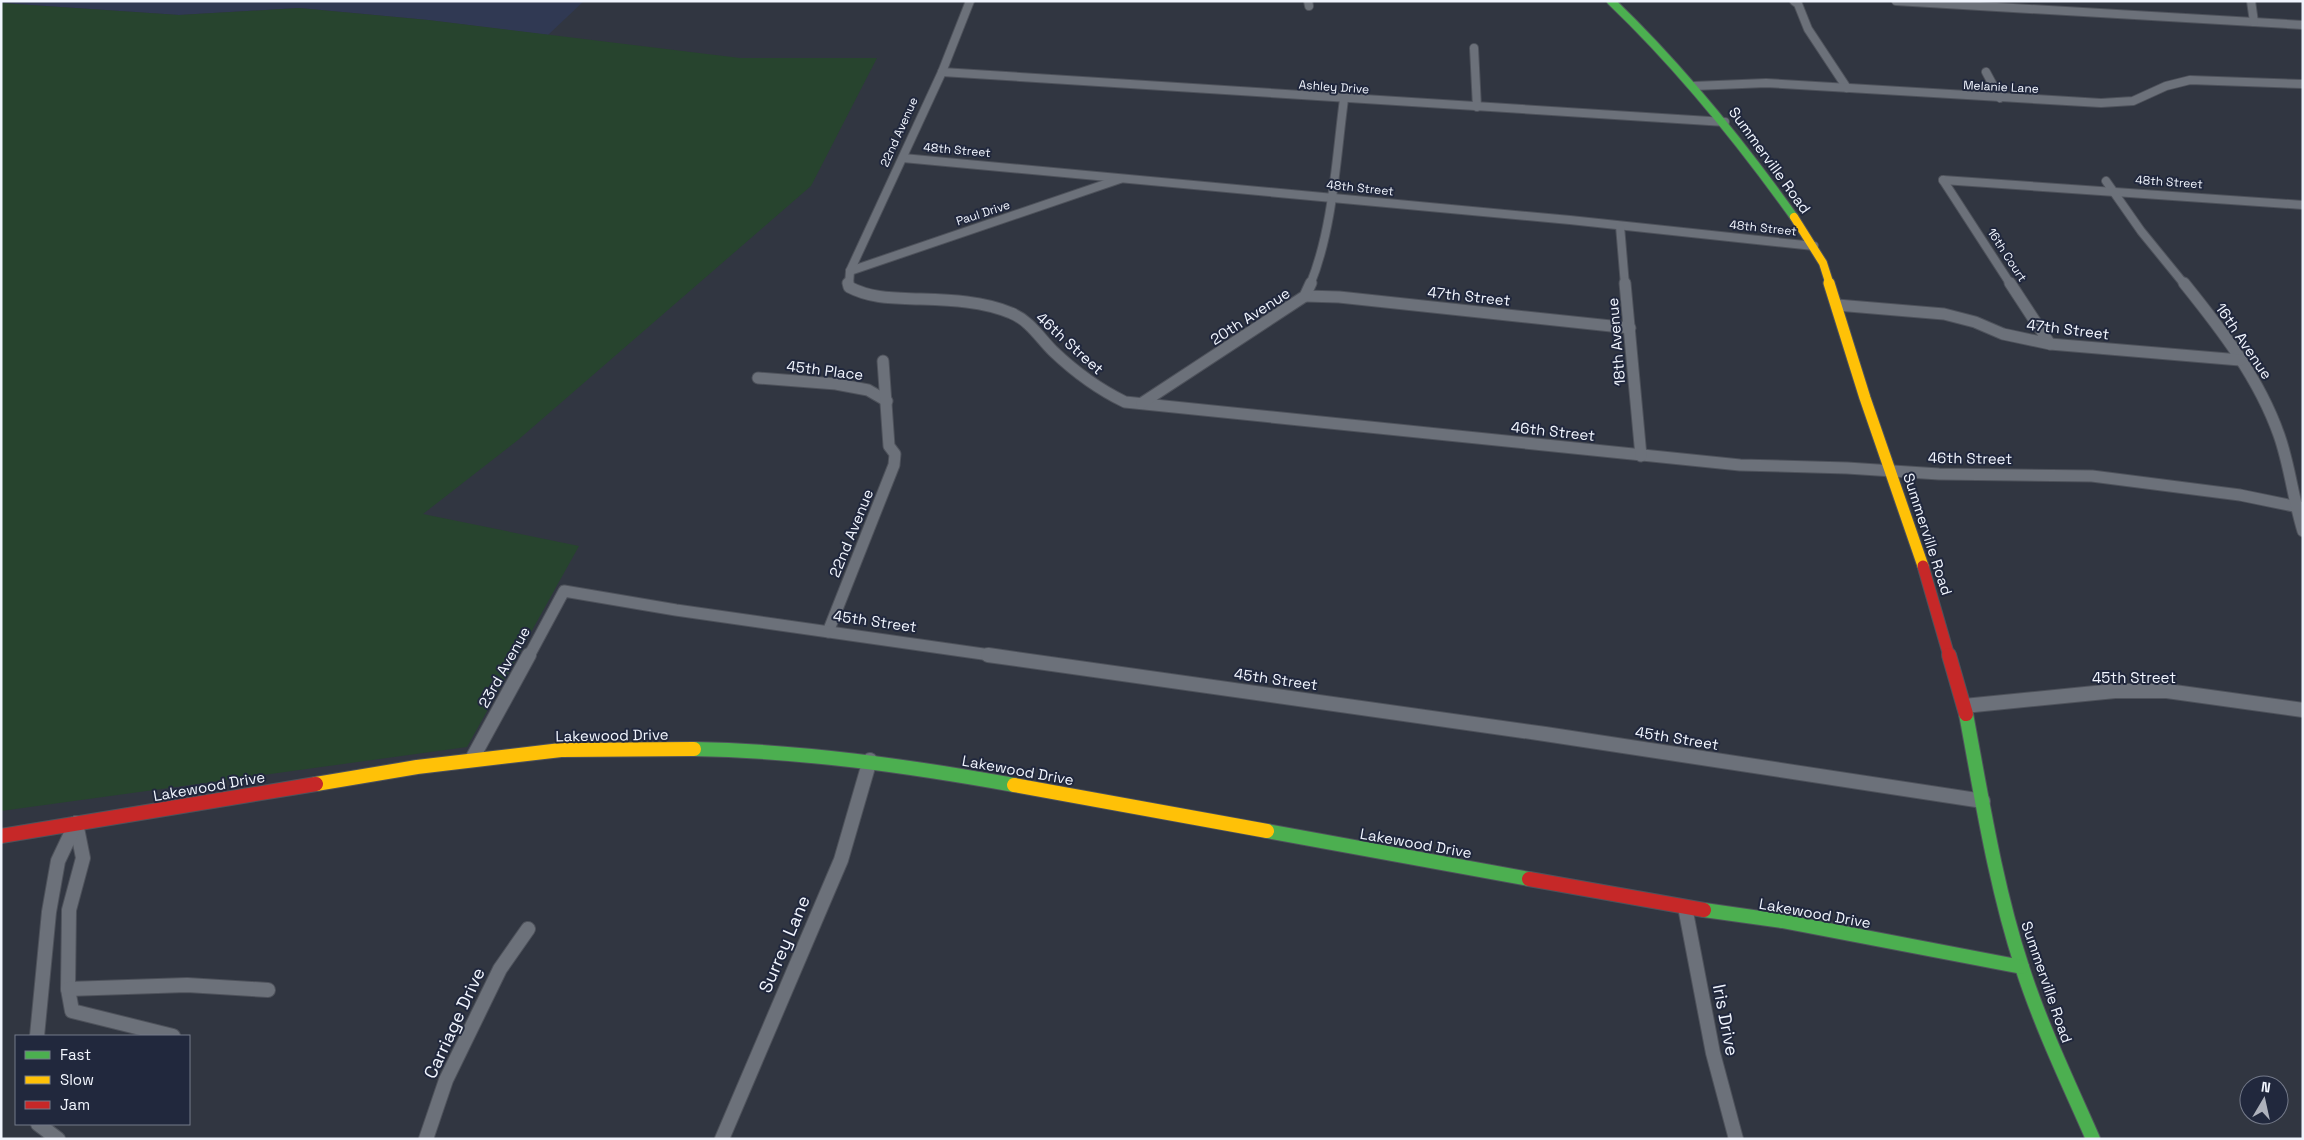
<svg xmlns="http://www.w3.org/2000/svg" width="2304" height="1140" font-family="'Space Grotesk',sans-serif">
  <rect width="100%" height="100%" fill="#313641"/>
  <path fill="#303953" d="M1,1H584L548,35L428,20L299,8L179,15L1,3Z"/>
  <path fill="#27442e" d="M1,3L179,15L299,8L428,20L740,58H877L811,186L518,440L423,514L579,546L467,747L1,811Z"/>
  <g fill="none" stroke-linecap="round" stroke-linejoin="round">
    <g stroke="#4e525b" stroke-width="10">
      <g id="street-far2">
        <path d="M1308,1L1309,6"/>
        <path d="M1794,1L1798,4L1808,29L1847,88"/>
        <path d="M1896,1L2303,25"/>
        <path d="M2251,1L2254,22"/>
        <path d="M1474,48L1477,107"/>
        <path d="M942,72L1725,122"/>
        <path d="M1986,72L2000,98"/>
        <path d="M1694,86L1766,83L2101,103L2133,101L2166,86L2190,80L2303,84"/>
        <path d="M903,158L1570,220L1814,246"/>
        <path d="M1943,180L2303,205"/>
        <path d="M1943,180L2011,285"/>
        <path d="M2106,181L2141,231L2185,285"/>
        <path d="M1620,226L1625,285"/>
        <path d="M850,271L1120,179"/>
        <path d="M849,285L850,271L942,72L970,1"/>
        <path d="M1310,285C1333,229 1336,159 1344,99"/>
      </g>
    </g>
    <g stroke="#4e525b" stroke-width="13">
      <g id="street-far1">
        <path d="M848,283L849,287C872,299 895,298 920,299C950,300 983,301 1011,313C1029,320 1040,338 1053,351C1075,372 1098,389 1125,402L1740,465L1847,468L1939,474L2092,476L2240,495L2303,508"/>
        <path d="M1625,283L1641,456"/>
        <path d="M2010,283L2050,344"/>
        <path d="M2184,283C2221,329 2259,378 2279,435C2290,466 2293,499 2303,531"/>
        <path d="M1305,296L1339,297L1630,328"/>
        <path d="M1837,305L1944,314L1975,322L2003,334L2050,344L2240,360"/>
        <path d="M758,378L836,384L868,390L887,401"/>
        <path d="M1142,403L1305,296L1311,283"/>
        <path d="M828,632L894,465L895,454L889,446L883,361"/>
        <path d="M529,656L564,591L676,610L997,656"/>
      </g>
    </g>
    <g stroke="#4e525b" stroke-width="16">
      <g id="street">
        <path d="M988,655L1545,734L1983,801"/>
        <path d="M1964,706L2115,691H2167L2303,710"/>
        <path d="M472,759L529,655"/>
        <path d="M76,823L83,858L69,910L68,989L72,1011L173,1036"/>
        <path d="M1685,907L1713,1053L1736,1139"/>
        <path d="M68,989L187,985L268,990"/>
        <path d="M37,1036L49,912L58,861L76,823"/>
        <path d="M38,1124L58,1139"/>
        <path d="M426,1139L446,1080L500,969L528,929"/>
        <path d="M722,1139L841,860L870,760"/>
      </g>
    </g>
    <g stroke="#4e525b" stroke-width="10">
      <path id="fast-far1" d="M1611,1C1680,67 1739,140 1794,217"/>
    </g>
    <g stroke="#4e525b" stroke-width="16">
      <g id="fast">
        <path d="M1966,714C1982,799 1995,884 2022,967C2041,1026 2068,1082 2093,1139"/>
        <path d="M694,749C802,751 908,766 1014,785"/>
        <path d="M1267,831L1529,879"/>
        <path d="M1704,910L1782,921L2022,967"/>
      </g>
    </g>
    <g stroke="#4e525b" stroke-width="10">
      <path id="slow-far2" d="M1794,217L1823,263L1830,285"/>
    </g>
    <g stroke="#4e525b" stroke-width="13">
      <path id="slow-far1" d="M1829,283L1865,398L1923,566"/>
    </g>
    <g stroke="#4e525b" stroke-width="16">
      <g id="slow">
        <path d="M316,784L417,767L561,750L694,749"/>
        <path d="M1014,785L1267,831"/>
      </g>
    </g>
    <g stroke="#4e525b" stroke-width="13">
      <path id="jam-far1" d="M1923,566L1949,656"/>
    </g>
    <g stroke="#4e525b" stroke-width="16">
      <g id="jam">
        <path d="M1949,655L1966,714"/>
        <path d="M1,836L316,784"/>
        <path d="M1529,879L1704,910"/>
      </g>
    </g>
    <use href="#street-far2" stroke="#6c717a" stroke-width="8"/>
    <use href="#street-far1" stroke="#6c717a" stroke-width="11"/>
    <use href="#street" stroke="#6c717a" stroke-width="14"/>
    <use href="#fast-far1" stroke="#4caf50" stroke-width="8"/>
    <use href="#fast" stroke="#4caf50" stroke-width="14"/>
    <use href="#slow-far2" stroke="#ffc107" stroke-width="8"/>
    <use href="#slow-far1" stroke="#ffc107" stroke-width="11"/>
    <use href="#slow" stroke="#ffc107" stroke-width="14"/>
    <use href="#jam-far1" stroke="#c62828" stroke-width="11"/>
    <use href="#jam" stroke="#c62828" stroke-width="14"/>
  </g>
  <g text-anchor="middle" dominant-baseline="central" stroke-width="4" stroke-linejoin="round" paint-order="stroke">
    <g font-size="12" fill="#f1f5fe" stroke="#21283d">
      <text transform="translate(1334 87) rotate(4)">Ashley Drive</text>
      <text transform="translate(2001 87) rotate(3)">Melanie Lane</text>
      <text transform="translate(899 132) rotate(-66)">22nd Avenue</text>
      <text transform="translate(957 150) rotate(5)">48th Street</text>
      <text transform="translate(2169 182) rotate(4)">48th Street</text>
      <text transform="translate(1360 188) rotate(6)">48th Street</text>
      <text transform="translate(983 213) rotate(-18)">Paul Drive</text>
      <text transform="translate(1763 228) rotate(6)">48th Street</text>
      <text transform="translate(2007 255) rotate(57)">16th Court</text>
    </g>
    <g font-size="15" fill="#f1f5fe" stroke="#21283d">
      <text transform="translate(1770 160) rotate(54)">Summerville Road</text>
      <text transform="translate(1469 296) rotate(6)">47th Street</text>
      <text transform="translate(1250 316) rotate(-33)">20th Avenue</text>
      <text transform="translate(2068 329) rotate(7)">47th Street</text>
      <text transform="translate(2244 341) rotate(56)">16th Avenue</text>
      <text transform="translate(1616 342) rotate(-95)">18th Avenue</text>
      <text transform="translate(1070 343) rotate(42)">46th Street</text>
      <text transform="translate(825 370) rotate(7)">45th Place</text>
      <text transform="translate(1553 431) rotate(6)">46th Street</text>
      <text transform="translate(1970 458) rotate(1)">46th Street</text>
      <text transform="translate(851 533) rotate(-68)">22nd Avenue</text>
      <text transform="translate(1928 534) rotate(72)">Summerville Road</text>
      <text transform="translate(875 621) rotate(8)">45th Street</text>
      <text transform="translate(504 667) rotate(-61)">23rd Avenue</text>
      <text x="2134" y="677">45th Street</text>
      <text transform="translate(1276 679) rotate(8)">45th Street</text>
      <text transform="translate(612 735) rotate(-1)">Lakewood Drive</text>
      <text transform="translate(1677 738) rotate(9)">45th Street</text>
      <text transform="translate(1018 770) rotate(10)">Lakewood Drive</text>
      <text transform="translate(209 786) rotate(-10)">Lakewood Drive</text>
      <text transform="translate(1416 843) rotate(10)">Lakewood Drive</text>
      <text transform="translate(1815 913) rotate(10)">Lakewood Drive</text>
      <text transform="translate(2047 982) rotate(71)">Summerville Road</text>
    </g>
    <g font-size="18" fill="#f1f5fe" stroke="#21283d">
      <text transform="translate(784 944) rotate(-67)">Surrey Lane</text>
      <text transform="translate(1726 1020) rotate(79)">Iris Drive</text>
      <text transform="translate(454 1023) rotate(-65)">Carriage Drive</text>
    </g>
  </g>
  <rect width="2304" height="1140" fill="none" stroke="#f1f5fe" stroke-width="5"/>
  <rect x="15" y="1035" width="175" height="90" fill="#21283d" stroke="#747a8a"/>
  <rect x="25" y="1051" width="25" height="8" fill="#4caf50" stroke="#747a8a"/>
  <text x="60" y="1060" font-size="15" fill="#f1f5fe">Fast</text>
  <rect x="25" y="1076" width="25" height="8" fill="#ffc107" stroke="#747a8a"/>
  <text x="60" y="1085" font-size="15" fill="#f1f5fe">Slow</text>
  <rect x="25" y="1101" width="25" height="8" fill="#c62828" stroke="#747a8a"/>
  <text x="60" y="1110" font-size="15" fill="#f1f5fe">Jam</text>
  <g transform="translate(2264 1100) rotate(9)"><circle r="24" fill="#21283d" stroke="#747a8a"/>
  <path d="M0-4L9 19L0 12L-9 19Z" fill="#aeb2bc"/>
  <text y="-8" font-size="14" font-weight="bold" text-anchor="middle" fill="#f1f5fe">N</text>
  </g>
</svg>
